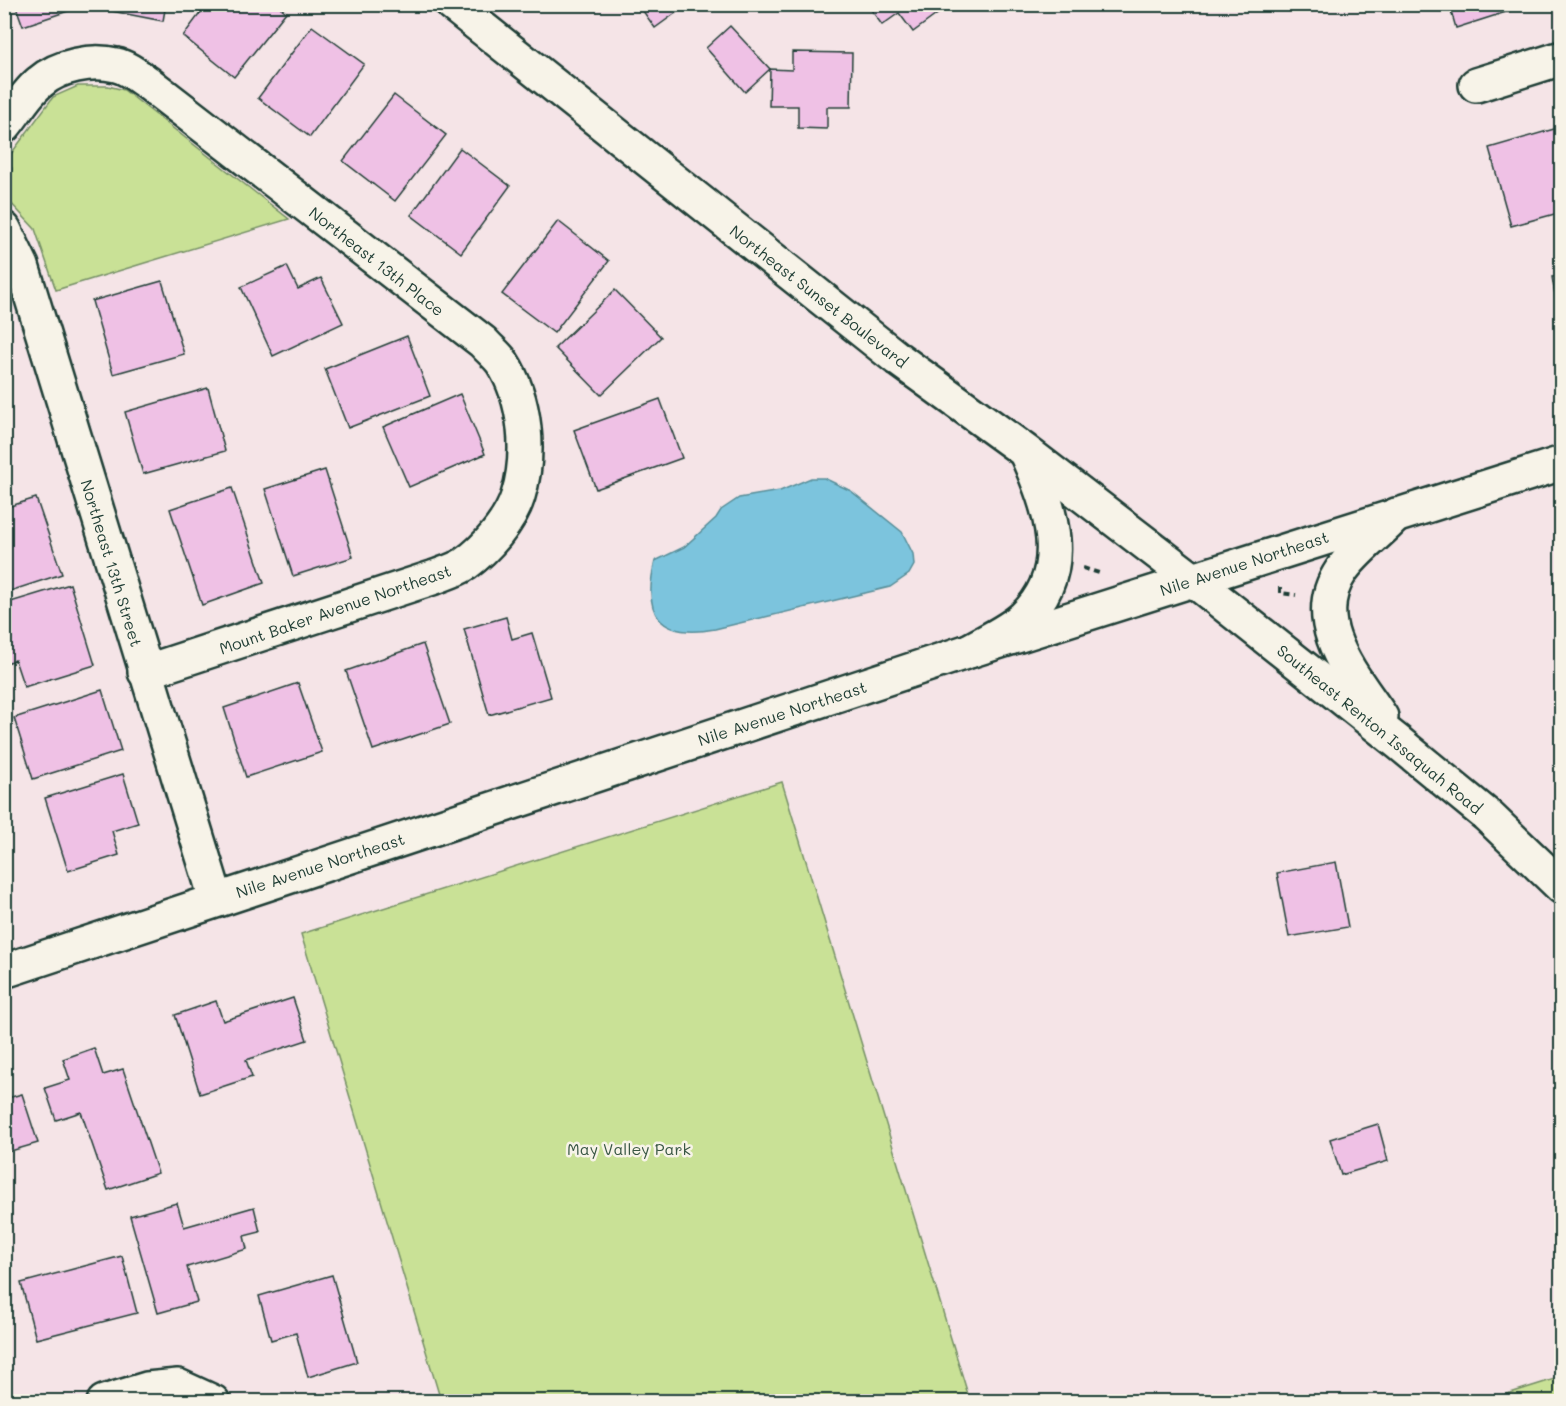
<svg xmlns="http://www.w3.org/2000/svg" width="1566" height="1406" font-family="Mali,sans-serif">
  <rect width="100%" height="100%" fill="#f5e4e7"/>
  <filter id="ink" filterUnits="userSpaceOnUse"><feTurbulence type="fractalNoise" baseFrequency=".0167" numOctaves="2"/><feDisplacementMap in="SourceGraphic" scale="12" xChannelSelector="R" yChannelSelector="G"/><feConvolveMatrix kernelMatrix="1 2 1 2 8 2 1 2 1" color-interpolation-filters="sRGB"/></filter>
  <g filter="url(#ink)">
    <g fill="#c9e196" stroke="#748f65" stroke-width="1.5">
      <path d="M78,86H108L124,90L289,219L56,290L35,229L8,200L12,168L5,162L53,97Z"/>
      <path d="M782,782L970,1401H441L301,934Z"/>
      <path d="M1561,1377V1401H1485Z"/>
    </g>
    <path fill="#7cc4dd" stroke="#578e99" stroke-width="1.5" d="M811,478H824L851,491L902,532L913,554L914,565L909,574L890,587L715,629C659,639 642,615 655,561L684,547L716,518L721,510L739,498L780,491Z"/>
    <g fill="#efc1e5" stroke="#1f3d34" stroke-width="1.5">
      <path d="M15,4H82L83,6L23,26Z"/>
      <path d="M102,4H166L163,21L101,9Z"/>
      <path d="M207,4H276L286,12L234,77L183,36Z"/>
      <path d="M638,4H688L655,28Z"/>
      <path d="M867,4H951L913,32L899,13L882,25Z"/>
      <path d="M1449,4H1531L1456,28Z"/>
      <path d="M312,26L364,64L310,137L258,98Z"/>
      <path d="M730,26L770,69L745,92L706,48Z"/>
      <path d="M792,52L852,53L851,107H827V129L798,128V106H769L770,69L792,70Z"/>
      <path d="M394,95L446,135L395,201L343,161Z"/>
      <path d="M1561,127L1562,212L1511,226L1489,148Z"/>
      <path d="M460,148L510,186L461,253L411,215Z"/>
      <path d="M558,221L609,261L554,333L502,294Z"/>
      <path d="M287,266L298,289L321,278L343,323L273,356L241,287Z"/>
      <path d="M1562,276V335L1552,277Z"/>
      <path d="M162,281L184,354L113,374L92,301Z"/>
      <path d="M615,290L661,337L601,395L555,348Z"/>
      <path d="M407,336L430,396L348,428L325,369Z"/>
      <path d="M208,388L225,451L143,474L125,412Z"/>
      <path d="M460,394L485,454L409,487L383,427Z"/>
      <path d="M660,399L682,458L596,489L574,430Z"/>
      <path d="M325,470L353,557L293,576L265,489Z"/>
      <path d="M232,488L264,583L202,605L170,509Z"/>
      <path d="M36,498L62,574L4,593V508Z"/>
      <path d="M70,584L95,665L24,687L15,660L4,664V604Z"/>
      <path d="M506,617L512,639L532,633L551,697L489,715L464,629Z"/>
      <path d="M423,644L450,724L373,750L346,671Z"/>
      <path d="M298,683L322,752L246,777L224,708Z"/>
      <path d="M102,690L121,751L33,779L14,718Z"/>
      <path d="M123,774L138,823L112,831L119,855L68,871L45,798Z"/>
      <path d="M1336,862L1348,927L1289,937L1277,873Z"/>
      <path d="M293,998L307,1040L246,1060L252,1077L200,1094L175,1015L216,1001L223,1021Z"/>
      <path d="M94,1048L103,1075L123,1069L158,1173L108,1190L81,1112L56,1120L45,1088L70,1080L63,1059Z"/>
      <path d="M22,1094L38,1143L4,1153V1099Z"/>
      <path d="M1378,1124L1388,1161L1341,1175L1330,1139Z"/>
      <path d="M177,1203L184,1227L254,1207L260,1232L244,1236L247,1249L187,1267L197,1302L158,1313L130,1216Z"/>
      <path d="M122,1256L137,1313L36,1339L21,1283Z"/>
      <path d="M332,1275L357,1362L308,1377L296,1333L271,1340L259,1296Z"/>
    </g>
    <g fill="none" stroke-linecap="round" stroke-linejoin="round">
      <g stroke="#1f3d34" stroke-width="38">
        <g id="minor">
          <path d="M1476,85L1562,58"/>
          <path d="M4,126C16,112 26,93 40,82C58,66 92,59 116,65C127,67 139,77 148,83L483,342C489,349 497,355 502,362C526,399 531,454 518,496C510,522 486,549 465,564C456,570 445,573 435,577L145,672"/>
          <path d="M4,229L22,266L216,899"/>
          <path d="M104,1402L147,1389L178,1386L213,1402"/>
        </g>
      </g>
      <g stroke="#1f3d34" stroke-width="38">
        <path id="tertiary" d="M4,971L969,651L1562,463"/>
      </g>
      <g stroke="#1f3d34" stroke-width="38">
        <g id="secondary">
          <path d="M452,4L898,359L1025,451L1192,579L1399,743L1488,816L1562,887"/>
          <path d="M969,651C986,641 1009,631 1024,617C1074,570 1050,507 1027,455"/>
          <path d="M1381,717C1353,675 1306,623 1341,571C1355,550 1379,534 1396,515"/>
        </g>
      </g>
      <g stroke="#1f3d34" stroke-width="4" stroke-dasharray="6 4.5" stroke-linecap="butt">
        <path d="M1083,568L1099,573"/>
        <path d="M1280,587V593L1296,595"/>
      </g>
      <use href="#minor" stroke="#f7f3e8" stroke-width="33"/>
      <use href="#tertiary" stroke="#f7f3e8" stroke-width="33"/>
      <use href="#secondary" stroke="#f7f3e8" stroke-width="33"/>
    </g>
  </g>
  <g text-anchor="middle" dominant-baseline="central" stroke-width="5" stroke-linejoin="round" paint-order="stroke">
    <g font-size="16" fill="#1f3d34" stroke="#f7f3e8">
      <text transform="translate(377 261) rotate(38)">Northeast 13th Place</text>
      <text transform="translate(819 296) rotate(38)">Northeast Sunset Boulevard</text>
      <text transform="translate(112 563) rotate(73)">Northeast 13th Street</text>
      <text transform="translate(1244 563) rotate(-18)">Nile Avenue Northeast</text>
      <text transform="translate(335 609) rotate(-19)">Mount Baker Avenue Northeast</text>
      <text transform="translate(782 713) rotate(-18)">Nile Avenue Northeast</text>
      <text transform="translate(1380 729) rotate(39)">Southeast Renton Issaquah Road</text>
      <text transform="translate(320 865) rotate(-18)">Nile Avenue Northeast</text>
    </g>
    <g font-size="16" fill="#385643" stroke="#f7f3e8">
      <text x="629" y="1148">May Valley Park</text>
    </g>
  </g>
  <rect width="1566" height="1406" fill="none" stroke="#f7f3e8" stroke-width="24"/>
  <rect x="12" y="12" width="1542" height="1382" fill="none" stroke="#1f3d34" stroke-width="2" filter="url(#ink)"/>
</svg>
